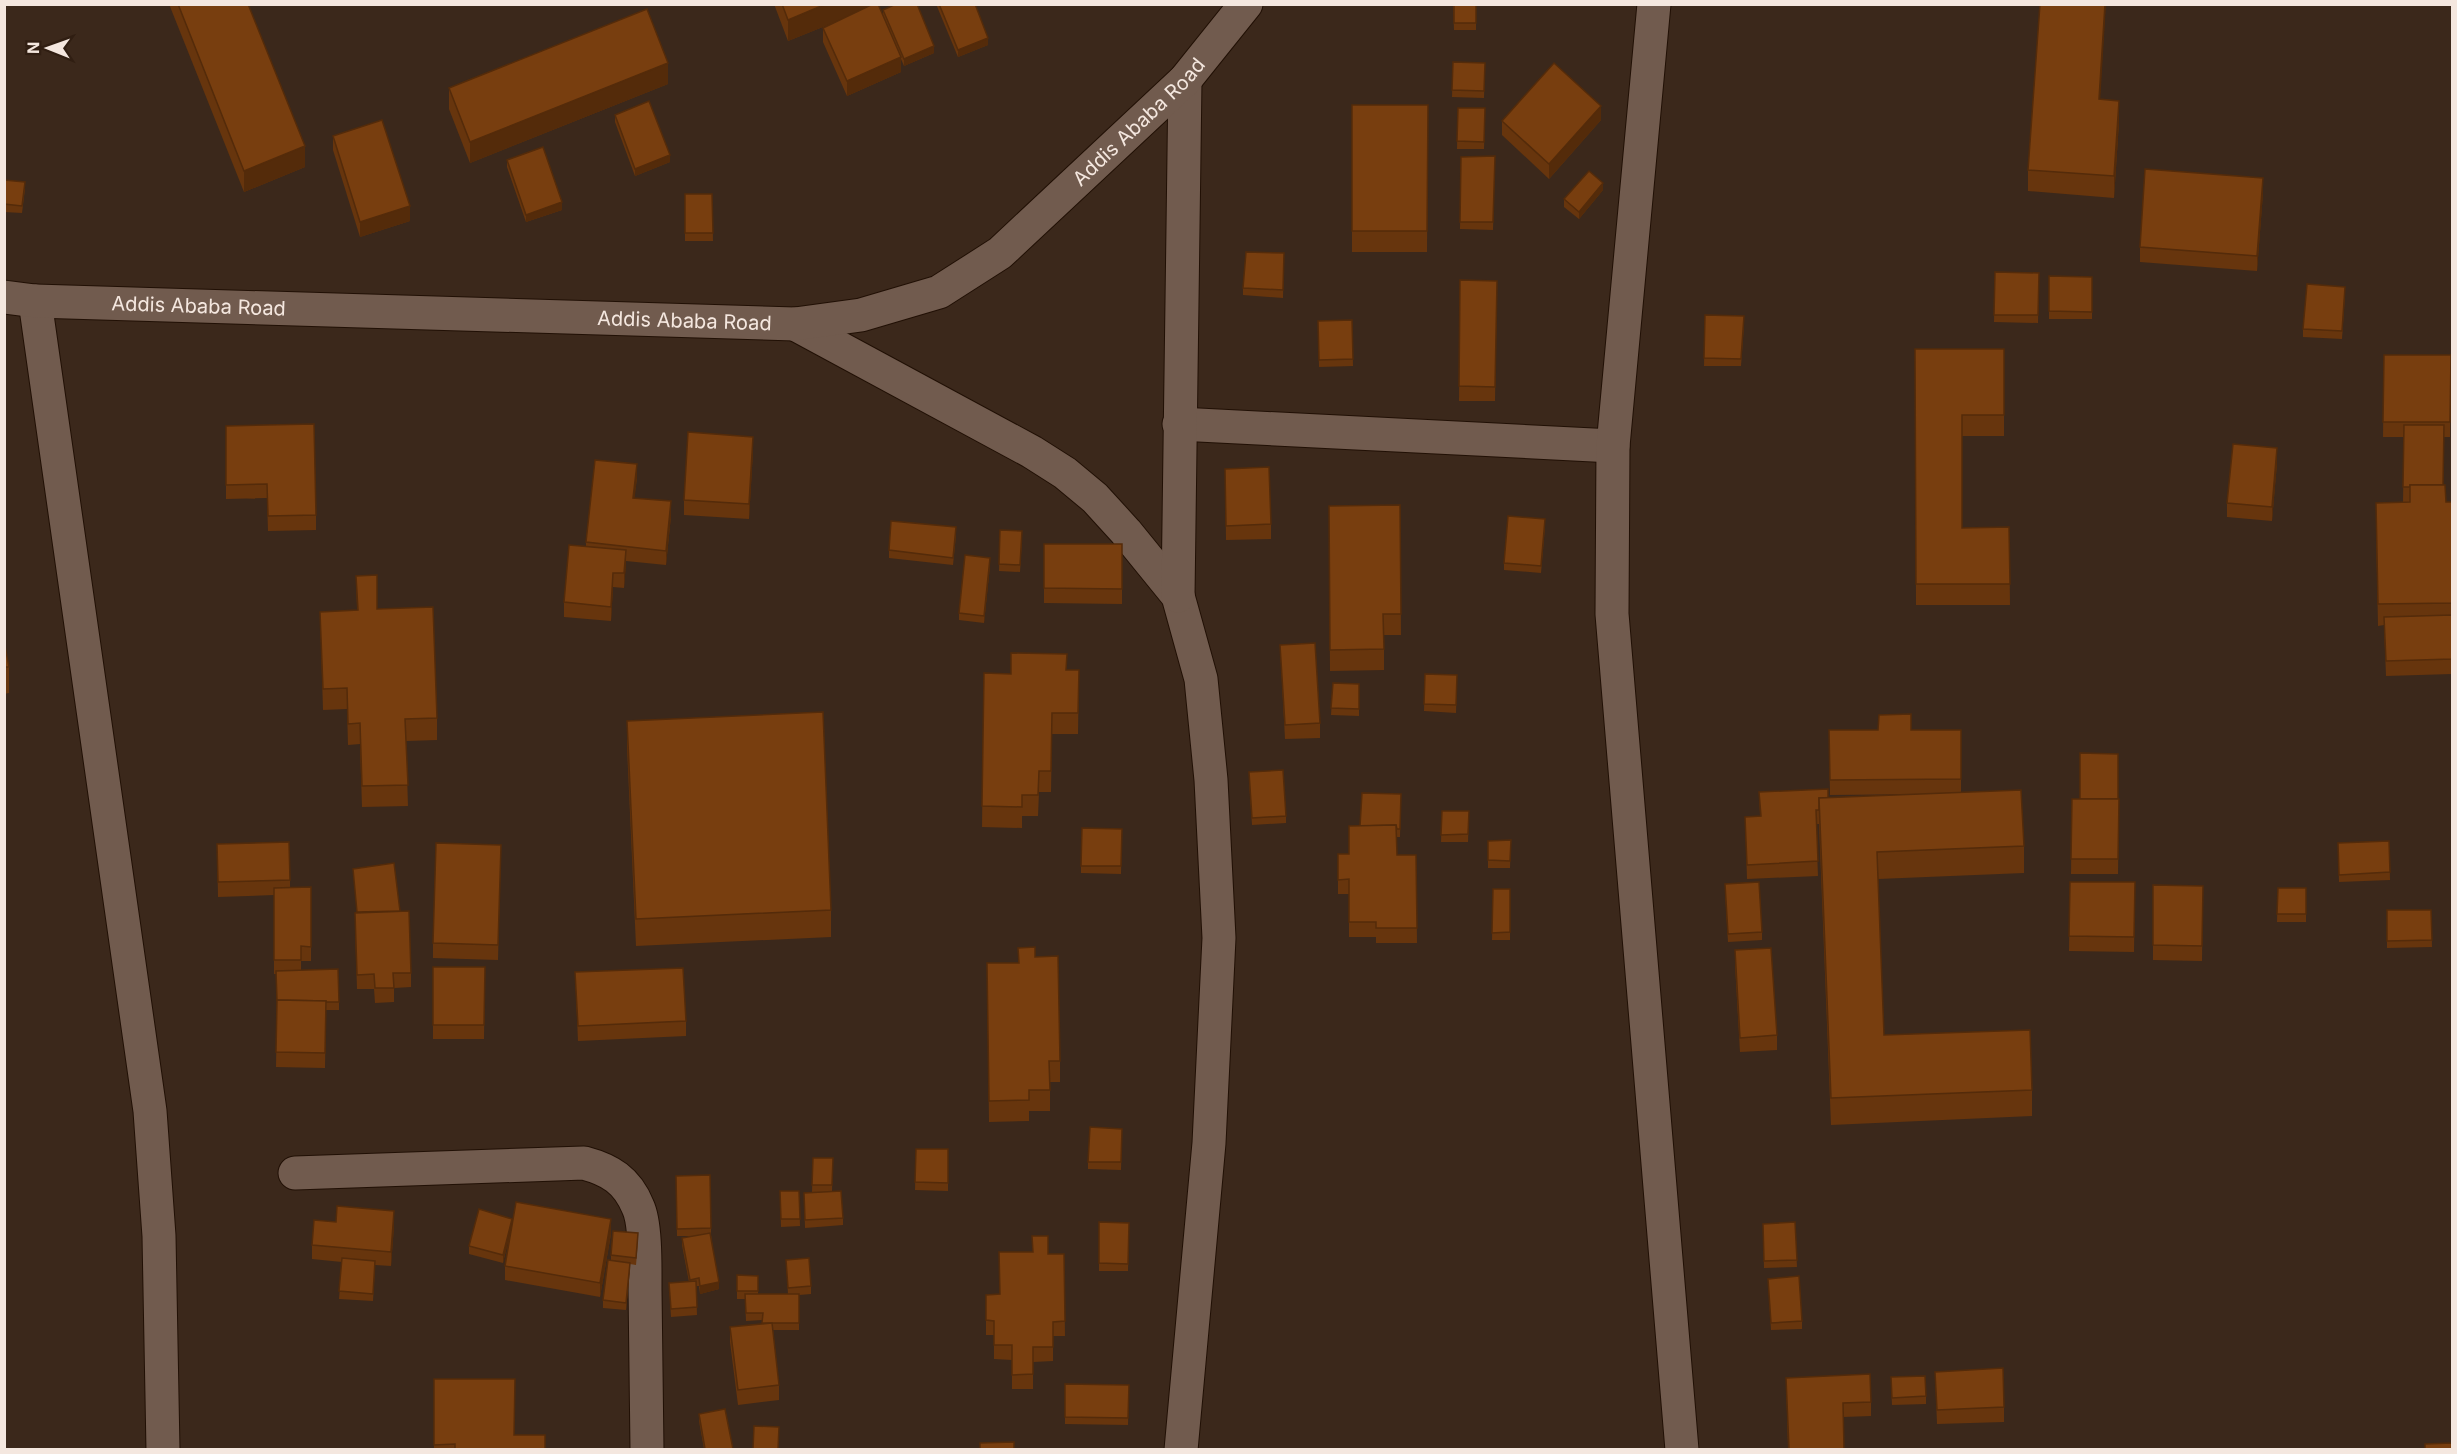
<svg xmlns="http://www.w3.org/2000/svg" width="2457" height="1454" font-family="Inter,sans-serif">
  <rect width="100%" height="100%" fill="#3b281b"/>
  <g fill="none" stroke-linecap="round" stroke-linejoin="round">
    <g stroke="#211005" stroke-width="35">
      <g id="street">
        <path d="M35,301L150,1111L159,1236L163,1450"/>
        <path d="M795,324L1032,452L1065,473L1095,498L1126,532L1178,596L1201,679L1211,780L1219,938L1209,1143L1181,1450"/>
        <path d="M1179,424L1613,446"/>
        <path d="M1178,596L1185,80"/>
        <path d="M295,1173L584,1163C610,1170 627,1180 638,1207C646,1224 645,1268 645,1289C646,1342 646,1396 647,1450"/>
      </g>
    </g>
    <g stroke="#211005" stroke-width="35">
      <g id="secondary">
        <path d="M1654,4L1613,446L1612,614L1682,1450"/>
        <path id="s1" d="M4,297L35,301L795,324L861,315L939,292L1000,253L1185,80L1246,4"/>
      </g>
    </g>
    <use href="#street" stroke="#715b4e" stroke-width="33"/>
    <use href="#secondary" stroke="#715b4e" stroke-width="33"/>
  </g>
  <g fill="#67350d">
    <path d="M169,4H248L305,167L244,192Z"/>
    <path d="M774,4H880L878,5L883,16V10L934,53L904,66L901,59V72L847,96L823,42V28L835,22L788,41Z"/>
    <path d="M936,4H975L988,45L958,57Z"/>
    <path d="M1453,4L1476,23V30H1454Z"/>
    <path d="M1453,62L1485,63L1484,98L1452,97Z"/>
    <path d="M668,84L470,163L449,109V88Z"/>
    <path d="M1352,105H1428L1427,252H1352Z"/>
    <path d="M1458,108H1485L1484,149H1457Z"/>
    <path d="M615,115L670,162L635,176L615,122Z"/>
    <path d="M1601,120L1549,179L1502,135V121Z"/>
    <path d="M2119,122L2114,198L2028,191V170Z"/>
    <path d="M333,136L410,221L360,237L333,150Z"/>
    <path d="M1495,156L1493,230L1460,229L1461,157Z"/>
    <path d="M507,160L562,210L526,222L507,167Z"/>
    <path d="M4,180L25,189L22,213L4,212Z"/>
    <path d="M1603,190L1579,219L1564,207V199Z"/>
    <path d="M2263,193L2257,271L2140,262V247Z"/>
    <path d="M685,194H712L713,241H685Z"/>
    <path d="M1284,253L1283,298L1243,295V288Z"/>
    <path d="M1995,272L2039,273L2038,323L1994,322Z"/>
    <path d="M2092,277V319H2049V311Z"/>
    <path d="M1460,280L1497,281L1495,401H1459Z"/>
    <path d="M2345,295L2342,339L2303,337V329Z"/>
    <path d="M1705,315L1744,324L1741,366H1704Z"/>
    <path d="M1352,320L1353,366L1319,367L1318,321Z"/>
    <path d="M1915,349H2004V436H1962V528L2009,527L2010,605H1916Z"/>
    <path d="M2384,355H2451L2450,437H2444L2443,485L2446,502H2452V674L2386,676L2384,625L2378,626L2376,524L2410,502H2403L2404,437H2383Z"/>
    <path d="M226,426L316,515V530L268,531L267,498L226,499Z"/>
    <path d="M753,451L749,519L684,515V500Z"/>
    <path d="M2277,463L2272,521L2227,517V503Z"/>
    <path d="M1225,469L1271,524V539L1226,540Z"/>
    <path d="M637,478L634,498L671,516L666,565L626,561L624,588L613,587L611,621L564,617V602L586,547V542Z"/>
    <path d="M1400,505L1401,635H1384V670L1330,671L1329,506Z"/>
    <path d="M1545,526L1541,573L1504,570V563Z"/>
    <path d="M1000,530L1022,539L1020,572L999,571Z"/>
    <path d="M956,535L953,565L889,558V550Z"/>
    <path d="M1044,544H1122V604L1044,603Z"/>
    <path d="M990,566L984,623L959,620V613Z"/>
    <path d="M356,576L377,609L437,718V740L406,741L408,806L362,807L360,744L348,745L347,709L323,710L320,612L357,610Z"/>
    <path d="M4,641L9,667V693L4,694Z"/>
    <path d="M1280,645L1320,723V738L1285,739Z"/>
    <path d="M1067,670H1079L1078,734H1052L1051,792H1039L1038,816H1022V828L982,827L984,673L1011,674Z"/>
    <path d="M1425,674L1457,675L1456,713L1424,711Z"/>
    <path d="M1333,683L1359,684V716L1331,715Z"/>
    <path d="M627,721L831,910V937L636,946L627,747Z"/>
    <path d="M1829,730H1961V793L2024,846V873L1878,879L1884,1035L2032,1090V1116L1831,1125L1819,824H1816L1818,876L1747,879L1745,817L1760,816L1759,792L1828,798L1934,794L1830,795Z"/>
    <path d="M1249,780L1286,816V823L1252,825Z"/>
    <path d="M1401,794L1400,837H1397V855H1416L1417,943H1376V937H1349V894H1338V868L1349,854Z"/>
    <path d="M2072,799H2119L2118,874H2071Z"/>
    <path d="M1442,811H1469L1468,842H1441Z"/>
    <path d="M1122,829L1121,874L1081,873V866Z"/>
    <path d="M1511,840L1510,868H1488V860Z"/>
    <path d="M2389,841L2390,880L2339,882L2338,843Z"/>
    <path d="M217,844L290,880V888L311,887V961H301V970L339,1002V1010H326L325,1068L276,1067L277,1006L276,974H274V895L218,897Z"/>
    <path d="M501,845L498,960L433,958V943Z"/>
    <path d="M353,869L400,911L411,973V987L394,988V1002L375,1003L374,989H357L355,927V913L357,912Z"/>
    <path d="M2070,882H2135L2134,952L2069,951Z"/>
    <path d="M2153,885L2203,886L2202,961L2153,960Z"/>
    <path d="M2278,888H2306V922H2277Z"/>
    <path d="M1493,889H1510V940H1492Z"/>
    <path d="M1725,891L1762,932V940L1728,942Z"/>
    <path d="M2387,910H2431L2432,947L2387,948Z"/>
    <path d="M1018,948L1035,957L1060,1061V1082H1050V1111H1029V1121L989,1122L987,963H1018Z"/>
    <path d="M1735,950L1777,1035V1050L1740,1052L1735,965Z"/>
    <path d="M433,967H485L484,1039H433Z"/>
    <path d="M575,972L686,1021V1036L578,1041Z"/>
    <path d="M1122,1129L1121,1170L1088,1169V1162Z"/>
    <path d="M916,1149H948V1191L915,1190Z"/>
    <path d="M813,1158H833L832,1191L843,1218V1225L805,1228L804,1193L812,1192Z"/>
    <path d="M676,1176L711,1228V1235L719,1289L700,1294L699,1286H696L697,1315L671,1317L669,1283L689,1282L682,1245V1238L695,1236H677Z"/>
    <path d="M780,1191H799L800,1226L781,1227Z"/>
    <path d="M512,1219L611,1234L600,1297L505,1280V1266L509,1237L503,1263L469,1254V1246Z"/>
    <path d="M1099,1222L1129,1223L1128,1271H1099Z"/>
    <path d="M1795,1222L1797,1267L1764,1268L1763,1224Z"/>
    <path d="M394,1226L391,1266L375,1265L373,1301L339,1299L342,1262L312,1259V1245Z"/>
    <path d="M638,1241L636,1265L630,1264L626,1310L603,1308V1300L611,1261V1255Z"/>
    <path d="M1048,1254H1064L1065,1336H1053V1361L1033,1362V1389H1012V1360L994,1359V1335H986V1295L999,1294Z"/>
    <path d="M786,1260L811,1286V1294L799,1295V1330H773L779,1385V1400L738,1405L730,1342V1327L762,1324V1320L746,1321L745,1299H737V1275L758,1276V1294H788Z"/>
    <path d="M1768,1279L1802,1321V1329L1771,1330Z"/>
    <path d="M1935,1372L2004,1407V1422L1937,1424Z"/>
    <path d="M1786,1378L1871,1402V1416L1843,1417L1844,1449H1788Z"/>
    <path d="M434,1379L514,1435L545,1449H434Z"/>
    <path d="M1065,1384L1129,1385L1128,1425L1065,1424Z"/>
    <path d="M1891,1385L1926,1396V1404L1892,1405Z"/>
    <path d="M699,1414L733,1449H704L699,1421Z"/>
  </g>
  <g fill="#542b0a">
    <path d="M826,4H880L788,41V20Z"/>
    <path d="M2105,4H2106L2099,120V99Z"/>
    <path d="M988,38V45L958,57V50Z"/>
    <path d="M934,46V53L904,66V59Z"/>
    <path d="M901,57V72L847,96V81Z"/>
    <path d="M668,63V84L470,163V142Z"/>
    <path d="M2119,101V122L2114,198V176Z"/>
    <path d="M1601,106V120L1549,179V164Z"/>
    <path d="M305,146V167L244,192V171Z"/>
    <path d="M670,155V162L635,176V169Z"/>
    <path d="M2263,178V193L2257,271V256Z"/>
    <path d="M1603,183V190L1579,219V212Z"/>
    <path d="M562,202V210L526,222V215Z"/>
    <path d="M410,206V221L360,237V222Z"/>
    <path d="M753,437V451L749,519V504Z"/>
    <path d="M2277,448V463L2272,521V507Z"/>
    <path d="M637,464V478L633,512V498Z"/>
    <path d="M671,501V516L666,565V551Z"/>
    <path d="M626,550V565L624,588V573Z"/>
    <path d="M990,558V566L984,623V616Z"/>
    <path d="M613,573V587L611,621V607Z"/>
    <path d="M394,1211V1226L391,1266V1252Z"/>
    <path d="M512,1219V1227L503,1263V1255Z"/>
    <path d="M611,1219V1234L600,1297V1283Z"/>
    <path d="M630,1263V1270L626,1310V1303Z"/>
    <path d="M719,1282V1289L700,1294V1286Z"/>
  </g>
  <g fill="#783e0f" stroke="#542b0a" stroke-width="1.5">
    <path d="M178,4H248L305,146L244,171Z"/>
    <path d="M782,4H826L788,20Z"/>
    <path d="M873,4H878L901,57L847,81L823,28Z"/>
    <path d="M896,4H917L934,46L904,59L883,10Z"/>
    <path d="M939,4H975L988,38L958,50Z"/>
    <rect x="1454" y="4" width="22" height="19"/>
    <path d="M2040,4H2105L2099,99L2119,101L2114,176L2028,170Z"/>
    <path d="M647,9L668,63L470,142L449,88Z"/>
    <path d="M1453,62L1485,63L1484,91L1452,90Z"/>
    <path d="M1554,63L1601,106L1549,164L1502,121Z"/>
    <path d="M649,101L670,155L635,169L615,115Z"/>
    <path d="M1352,105H1428L1427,231H1352Z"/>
    <path d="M1458,108H1485L1484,142L1457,141Z"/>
    <path d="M382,120L410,206L360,222L333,136Z"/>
    <path d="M543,147L562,202L526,215L507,160Z"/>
    <path d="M1495,156L1493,222H1460L1461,157Z"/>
    <path d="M2145,169L2263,178L2257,256L2140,247Z"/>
    <path d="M1589,171L1603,183L1579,212L1564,199Z"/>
    <path d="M4,180L25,182L22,206L4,204Z"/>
    <path d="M685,194H712L713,233H685Z"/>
    <path d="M1246,252L1284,253L1283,290L1243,288Z"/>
    <path d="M1995,272L2039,273L2038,315H1994Z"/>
    <path d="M2049,276L2092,277V312L2049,311Z"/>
    <path d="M1460,280L1497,281L1495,387L1459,386Z"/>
    <path d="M2307,284L2345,287L2342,331L2303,329Z"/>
    <path d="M1705,315L1744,316L1741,359L1704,358Z"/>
    <path d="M1352,320L1353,359L1319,360L1318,321Z"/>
    <path d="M1915,349H2004V415H1962V528L2009,527L2010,584H1916Z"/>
    <path d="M2384,355H2451L2450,422H2383Z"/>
    <path d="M314,424L316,515L268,516L267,484L226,485V426Z"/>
    <path d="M2404,425H2444L2443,485H2410V487H2403Z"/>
    <path d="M688,432L753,437L749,504L684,500Z"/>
    <path d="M2233,444L2277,448L2272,507L2227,503Z"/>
    <path d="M595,460L637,464L633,498L671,501L666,551L586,542Z"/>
    <path d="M1269,467L1271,524L1226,526L1225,469Z"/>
    <path d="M2410,485H2445L2446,502H2452V603L2378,604L2376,503L2410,502Z"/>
    <path d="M1400,505L1401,614H1383L1384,649L1330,650L1329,506Z"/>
    <path d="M1508,516L1545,519L1541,566L1504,563Z"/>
    <path d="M891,521L956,527L953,558L889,550Z"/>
    <path d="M1000,530L1022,531L1020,565L999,564Z"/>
    <path d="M1044,544H1122V589L1044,588Z"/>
    <path d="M569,545L626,550L624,573H613L611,607L564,602Z"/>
    <path d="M965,555L990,558L984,616L959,613Z"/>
    <path d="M377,575V609L433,607L437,718L405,719L408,785L362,786L360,723L348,724L347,688L323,689L320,612L358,610L356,576Z"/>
    <path d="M2452,615V659L2386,661L2384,617Z"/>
    <path d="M4,641L9,667H4Z"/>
    <path d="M1315,643L1320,723L1285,725L1280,645Z"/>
    <path d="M1011,653L1067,654L1066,670H1079L1078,713H1052L1051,771H1039L1038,795H1022V807L982,806L984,673L1011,674Z"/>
    <path d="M1425,674L1457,675L1456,705L1424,704Z"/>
    <path d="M1333,683L1359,684V709L1331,708Z"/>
    <path d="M823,712L831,910L636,919L627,721Z"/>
    <path d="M1911,714V730H1961V779L1830,780L1829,730H1878L1879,715Z"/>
    <path d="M2080,753L2118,754V799H2080Z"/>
    <path d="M1283,770L1286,816L1252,818L1249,772Z"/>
    <path d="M1828,789V798H1819V810H1816L1818,861L1747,865L1745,817L1761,816L1759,792Z"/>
    <path d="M2021,790L2024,846L1877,852L1884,1035L2030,1030L2032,1090L1831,1098L1819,798Z"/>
    <path d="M1362,793L1401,794L1400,829H1397L1396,825L1360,826Z"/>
    <path d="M2072,799H2119L2118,859H2071Z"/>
    <path d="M1442,811H1469L1468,834L1441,835Z"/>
    <path d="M1396,825L1397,855H1416L1417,928H1376V922H1349V879L1338,880V854H1349V826Z"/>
    <path d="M1082,828L1122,829L1121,866H1081Z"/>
    <path d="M1511,840L1510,861L1488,860V841Z"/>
    <path d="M2389,841L2390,872L2339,875L2338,843Z"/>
    <path d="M289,842L290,880L218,882L217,844Z"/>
    <path d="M436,843L501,845L498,945L433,943Z"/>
    <path d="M394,863L400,911L357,912L353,869Z"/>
    <path d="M1759,882L1762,932L1728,934L1725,884Z"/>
    <path d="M2070,882H2135L2134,937L2069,936Z"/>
    <path d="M2153,885L2203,886L2202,946L2153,945Z"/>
    <path d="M311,887V947L301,946V960H274V888Z"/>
    <path d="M2278,888H2306V914H2277Z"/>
    <path d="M1493,889H1510V932L1492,933Z"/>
    <path d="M2387,910H2431L2432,940L2387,941Z"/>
    <path d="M409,911L411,973H393L394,988H375L374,974L357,975L355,913Z"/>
    <path d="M1035,947V957L1058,956L1060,1061H1049L1050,1090H1029V1100L989,1101L987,963H1019L1018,948Z"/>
    <path d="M1771,948L1777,1035L1740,1038L1735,950Z"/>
    <path d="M433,967H485L484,1025H433Z"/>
    <path d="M683,968L686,1021L578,1026L575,972Z"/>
    <path d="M338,969L339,1002H326V1001L277,1000V1001L276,971Z"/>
    <path d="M277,1000L326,1001L325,1053L276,1052Z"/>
    <path d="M1090,1127L1122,1129L1121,1162H1088Z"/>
    <path d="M916,1149H948V1183L915,1182Z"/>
    <path d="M813,1158H833L832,1185H812Z"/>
    <path d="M710,1175L711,1228L677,1229L676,1176Z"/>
    <path d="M780,1191H799L800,1219H781Z"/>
    <path d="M841,1191L843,1218L805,1220L804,1193Z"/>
    <path d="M516,1202L611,1219L600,1283L505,1266Z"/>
    <path d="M337,1206L394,1211L391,1252L312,1245L314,1220L336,1222Z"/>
    <path d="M479,1209L512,1219L503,1255L469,1246Z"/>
    <path d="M1099,1222L1129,1223L1128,1264L1099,1263Z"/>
    <path d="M1795,1222L1797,1260L1764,1261L1763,1224Z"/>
    <path d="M613,1231L638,1233L636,1258L611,1255Z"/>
    <path d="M710,1233L719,1282L700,1286L699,1278L690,1280L682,1238Z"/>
    <path d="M1032,1236H1048V1254H1064L1065,1321L1053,1322V1347H1033V1374L1012,1375V1345H994V1321L986,1320V1295L1000,1294L999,1252H1033Z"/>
    <path d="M342,1258L375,1261L373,1294L339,1291Z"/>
    <path d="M809,1258L811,1286L788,1288L786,1260Z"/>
    <path d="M608,1260L630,1263L626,1303L603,1300Z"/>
    <path d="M737,1275L758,1276V1291H737Z"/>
    <path d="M1799,1276L1802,1321L1771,1323L1768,1279Z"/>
    <path d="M696,1281L697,1307L671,1309L669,1283Z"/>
    <path d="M745,1294H799V1323H762L763,1313H746Z"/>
    <path d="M772,1323L779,1385L738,1390L730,1327Z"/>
    <path d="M2003,1368L2004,1407L1937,1410L1935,1372Z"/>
    <path d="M1870,1374L1871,1402L1843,1403L1844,1449H1789L1786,1378Z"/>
    <path d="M1925,1376L1926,1396L1892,1398L1891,1377Z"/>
    <path d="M434,1379H515L514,1435H545V1449H455V1444L434,1445Z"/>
    <path d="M1065,1384L1129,1385L1128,1418L1065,1417Z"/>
    <path d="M725,1409L733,1449H705L699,1414Z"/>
    <path d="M754,1426L779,1427L778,1449H753Z"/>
    <path d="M1014,1442V1449H980V1443Z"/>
    <path d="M2452,1443V1449H2425V1444Z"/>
  </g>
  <g text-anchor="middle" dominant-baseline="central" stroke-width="4.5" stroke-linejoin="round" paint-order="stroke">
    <g font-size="20" fill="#f4e7df" stroke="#301e12">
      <text stroke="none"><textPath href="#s1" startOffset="1203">Addis Ababa Road</textPath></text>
      <text stroke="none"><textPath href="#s1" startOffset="195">Addis Ababa Road</textPath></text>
      <text stroke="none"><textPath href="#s1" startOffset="681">Addis Ababa Road</textPath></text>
    </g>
  </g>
  <rect width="2457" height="1454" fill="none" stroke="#f4e7df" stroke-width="12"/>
  <g transform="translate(48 48) rotate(271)" stroke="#301e12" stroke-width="4.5" paint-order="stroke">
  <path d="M0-4.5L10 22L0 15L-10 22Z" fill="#f4e7df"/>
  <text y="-9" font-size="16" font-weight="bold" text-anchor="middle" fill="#f4e7df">N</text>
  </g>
</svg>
